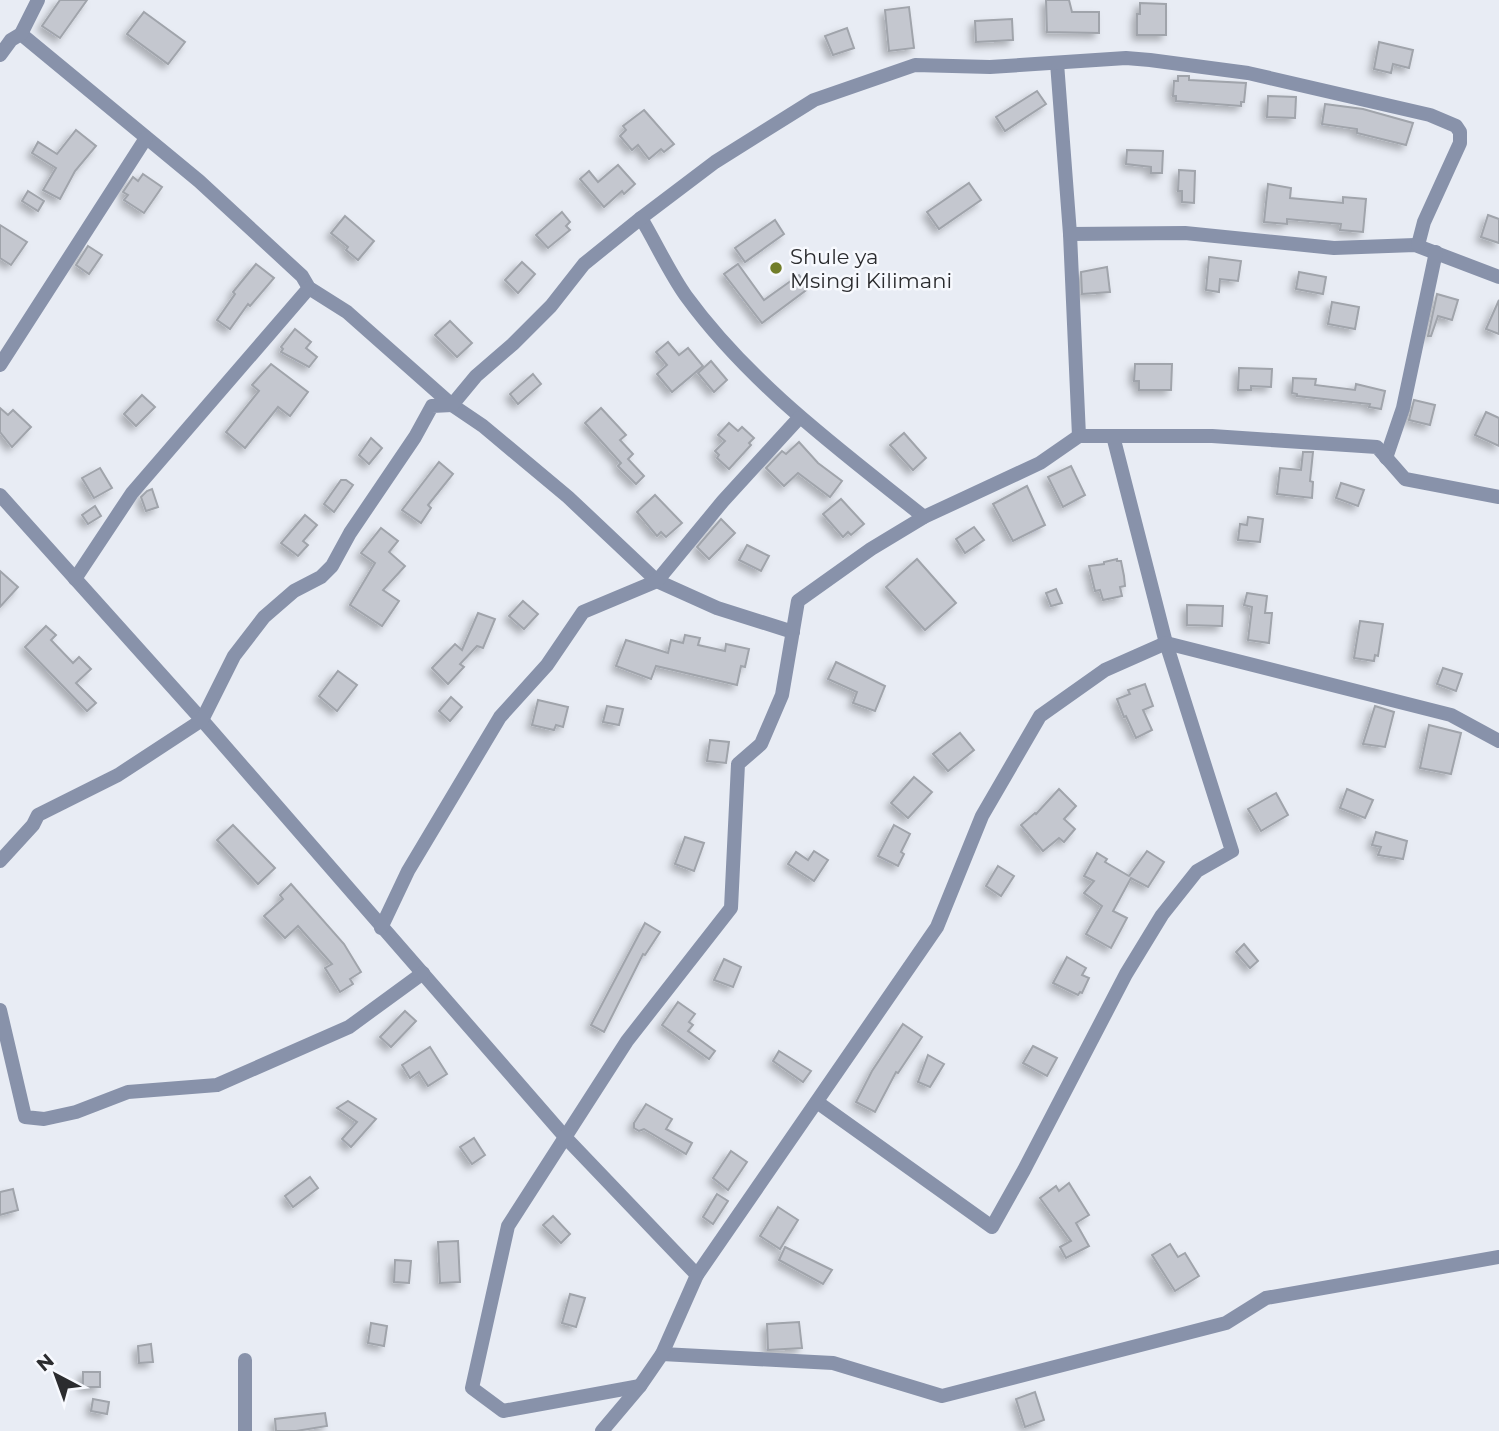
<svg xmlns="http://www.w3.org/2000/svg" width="1499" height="1431" font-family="Montserrat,sans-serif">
  <defs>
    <filter id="shadow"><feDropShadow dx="-4.5" dy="4.5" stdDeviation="3.5" flood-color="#0004"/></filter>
  </defs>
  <rect width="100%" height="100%" fill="#e8ecf4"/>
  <g fill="#c4c7cf" stroke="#a0a4ab" stroke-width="2" filter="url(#shadow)">
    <path d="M60,0H87L60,38L42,26Z"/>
    <path d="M1046,0H1069L1072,12H1099V33L1047,32Z"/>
    <path d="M1140,3L1166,4V35H1137V14H1140Z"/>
    <path d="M909,7L914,48L889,51L885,10Z"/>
    <path d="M144,12L185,42L168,64L127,34Z"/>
    <path d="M1012,19L1013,40L976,42L975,21Z"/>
    <path d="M847,28L854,48L833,55L825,36Z"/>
    <path d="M1379,42L1413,50L1409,68L1393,64L1391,73L1374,69Z"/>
    <path d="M1178,76H1189V80L1246,83L1244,102H1241V106L1176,101V96H1173L1174,81H1178Z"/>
    <path d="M1037,91L1046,104L1005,131L996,117Z"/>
    <path d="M1268,96L1296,97L1295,118L1267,117Z"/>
    <path d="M1325,104L1363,109L1413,123L1406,145L1357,133V129L1322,124Z"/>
    <path d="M644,110L674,144L664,152L661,149L649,159L638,145L632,150L620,136L626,130L623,126Z"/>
    <path d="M76,130L96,146L75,171L60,199L43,190L56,168L32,153L38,142L57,154Z"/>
    <path d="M1127,150L1163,151L1162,173H1151V167L1126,164Z"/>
    <path d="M618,165L635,184L624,194L622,191L604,207L580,179L589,171L598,182Z"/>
    <path d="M1179,170L1195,171L1194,203L1182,202V191H1178Z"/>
    <path d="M143,174L162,187L144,213L124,200L128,195L123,192L133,177L138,181Z"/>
    <path d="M969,183L981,200L939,229L927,212Z"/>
    <path d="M1268,184L1291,188L1290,198L1343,203V197L1366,199L1363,232L1340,230L1341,224L1287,219V224L1264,222Z"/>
    <path d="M28,191L44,201L38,211L22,201Z"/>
    <path d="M562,212L570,222L566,226L570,230L548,248L536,235Z"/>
    <path d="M1488,215L1499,219V243L1481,237Z"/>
    <path d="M345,216L374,241L358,260L346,250L348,247L331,233Z"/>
    <path d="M775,220L784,234L745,262L735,248Z"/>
    <path d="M0,225L27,242L11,265L0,258Z"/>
    <path d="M88,246L102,255L89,274L76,265Z"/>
    <path d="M1209,257L1241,261L1238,281L1220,279L1219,292L1206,290Z"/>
    <path d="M522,262L535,274L518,293L505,280Z"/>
    <path d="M256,264L274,278L250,306L248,304L230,329L217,320L235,294L233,292Z"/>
    <path d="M738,264L764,300L799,275L809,288L762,323L724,274Z"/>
    <path d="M1107,267L1110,292L1082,294L1081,272Z"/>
    <path d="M1299,272L1326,277L1323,294L1296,289Z"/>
    <path d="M1437,294L1458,300L1452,320L1438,316L1431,336H1428Z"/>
    <path d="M1499,300V334L1486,329Z"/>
    <path d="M1332,302L1359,307L1355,329L1328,324Z"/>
    <path d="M450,321L472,343L457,357L435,335Z"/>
    <path d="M295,329L311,342L306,348L317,357L309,367L281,352L283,349L281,347Z"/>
    <path d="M668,342L679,355L688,348L703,366L672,392L657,374L667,365L656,352Z"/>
    <path d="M711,361L727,380L714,392L698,373Z"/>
    <path d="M271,364L308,392L290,416L278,407L245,448L226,432L259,391L252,385Z"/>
    <path d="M1135,364H1172L1171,390H1139V381H1134Z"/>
    <path d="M1239,368L1272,369L1271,387L1251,386V390H1238Z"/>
    <path d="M533,374L541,384L518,404L510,394Z"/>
    <path d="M1293,378L1316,379L1315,385L1355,390L1356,384L1385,391L1381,409L1369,407L1370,404L1297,396V394L1292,393Z"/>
    <path d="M142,395L155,407L136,426L124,414Z"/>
    <path d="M1414,400L1435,405L1430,425L1409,420Z"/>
    <path d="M0,408L8,415L13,410L31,427L12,447L0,432Z"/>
    <path d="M601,408L626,435L620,440L633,454L628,459L644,476L636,484L618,466L621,463L585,423Z"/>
    <path d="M1486,412L1499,418V446L1475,435Z"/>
    <path d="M729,423L738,431L742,427L754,438L749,443L751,445L729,469L717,458L719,455L715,451L725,441L718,435Z"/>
    <path d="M904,433L926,458L913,470L890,445Z"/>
    <path d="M371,438L382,448L369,464L359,455Z"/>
    <path d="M799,442L818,463L842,481L830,497L798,473L784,486L766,468L782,451L786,454Z"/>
    <path d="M1303,452H1313L1310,481L1313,482L1312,498L1277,494L1280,468L1301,470Z"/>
    <path d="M439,462L453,474L428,505L431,508L421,523L402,510Z"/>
    <path d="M1071,466L1085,495L1063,507L1048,477Z"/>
    <path d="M100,468L112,488L94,498L82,478Z"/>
    <path d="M341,480H346L353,485L334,512L324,504Z"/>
    <path d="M1341,483L1364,490L1358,506L1336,498Z"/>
    <path d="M1027,486L1045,525L1013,541L993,504Z"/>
    <path d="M152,489L158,507L146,511L141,497L147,491Z"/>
    <path d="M655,495L682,523L666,537L661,532L657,536L637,512Z"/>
    <path d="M841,499L864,524L851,535L848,532L843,537L823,514Z"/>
    <path d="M95,506L101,516L88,524L82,515Z"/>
    <path d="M305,515L317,525L303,541L308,545L298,556L281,543Z"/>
    <path d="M1248,517L1263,519L1260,542L1238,540L1240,524L1247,525Z"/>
    <path d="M721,519L735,533L709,559L697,547Z"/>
    <path d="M974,527L984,540L965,553L956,539Z"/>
    <path d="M381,528L398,541L389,552L405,566L383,590L399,601L382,626L350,605L375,563L361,553Z"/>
    <path d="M747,545L769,556L761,571L739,560Z"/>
    <path d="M917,559L956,603L925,630L886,587Z"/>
    <path d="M1117,559V561H1121L1124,576L1125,586L1120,587L1122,596L1103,600L1100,590L1095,591L1089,566L1104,564V562Z"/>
    <path d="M0,571L18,587L0,607Z"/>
    <path d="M1056,589L1062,603L1051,606L1046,593Z"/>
    <path d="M1247,593L1267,596L1265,613H1272L1269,643L1248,640L1252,607L1244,605Z"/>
    <path d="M523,601L538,614L524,629L509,616Z"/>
    <path d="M1187,605L1223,606L1222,626L1187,625Z"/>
    <path d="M478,613L495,619L483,648L477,646L460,664L464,667L448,684L432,668L455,644L462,650Z"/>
    <path d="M1360,621L1383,624L1378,656L1375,655L1374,661L1354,658Z"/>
    <path d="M46,626L56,635L51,640L73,663L79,657L91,669L76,683L96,703L87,711L25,647Z"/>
    <path d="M685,635L700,638L698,645L725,651L726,644L749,649L745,667L741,666L737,685L656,666L651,679L616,666L626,640L668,653L671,640L683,643Z"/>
    <path d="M836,662L885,686L875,711L853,703L857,692L828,679Z"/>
    <path d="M1443,668L1462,674L1456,691L1437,684Z"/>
    <path d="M338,671L357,685L337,711L319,696Z"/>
    <path d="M1145,684L1153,706L1143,710L1152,730L1136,738L1126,716L1124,717L1117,699L1130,694L1128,690Z"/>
    <path d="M451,697L462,707L450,721L439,711Z"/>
    <path d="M538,700L568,707L563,727L556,725L554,730L532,725Z"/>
    <path d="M607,706L623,709L619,725L603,722Z"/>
    <path d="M1375,706L1394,712L1385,747L1363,744Z"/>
    <path d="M1429,725L1461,733L1451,774L1420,768Z"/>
    <path d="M960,733L974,750L948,771L933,754Z"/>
    <path d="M710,740L729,742L726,763L707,761Z"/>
    <path d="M914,777L932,792L908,818L891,803Z"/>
    <path d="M1059,789L1076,806L1064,819L1075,829L1064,842L1059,838L1043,851L1021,825L1035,813L1036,814Z"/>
    <path d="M1347,789L1373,800L1365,818L1340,808Z"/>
    <path d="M1276,793L1288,815L1261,831L1248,809Z"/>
    <path d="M233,825L275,868L258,884L217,840Z"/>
    <path d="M894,825L910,834L901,852L904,854L898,866L878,856Z"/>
    <path d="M1376,832L1407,841L1403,859L1378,855L1381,847L1372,845Z"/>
    <path d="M685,837L704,843L694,871L675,864Z"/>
    <path d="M814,851L828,860L814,881L788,864L796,852L808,860Z"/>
    <path d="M1147,851L1164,862L1148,887L1131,878L1113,911L1127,918L1111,948L1086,934L1102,906L1084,893L1094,881L1084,876L1097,853L1107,859L1105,862L1129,876Z"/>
    <path d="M998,866L1014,876L1001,896L986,886Z"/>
    <path d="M291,884L344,944L361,972L350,979L353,984L340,992L325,968L332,964L298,926L285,938L264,916L283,899L280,895Z"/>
    <path d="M645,923L660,932L645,955L643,954L604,1032L591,1025Z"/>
    <path d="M1244,944L1258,961L1250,968L1236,952Z"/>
    <path d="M1067,957L1086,968L1082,975L1089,978L1082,993L1080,992L1078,995L1053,983Z"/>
    <path d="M724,959L741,967L733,987L714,980Z"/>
    <path d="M678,1002L695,1014L689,1022L693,1025L688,1031L715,1051L709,1059L662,1025Z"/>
    <path d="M405,1011L416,1021L391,1047L380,1037Z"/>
    <path d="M903,1024L922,1037L898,1073L896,1072L875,1112L856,1102L872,1071Z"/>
    <path d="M1033,1046L1057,1058L1047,1076L1023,1063Z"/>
    <path d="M430,1047L447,1074L428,1086L419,1072L410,1078L402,1065Z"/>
    <path d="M779,1051L811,1071L803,1082L773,1061Z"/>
    <path d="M928,1055L944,1064L930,1087L918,1082Z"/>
    <path d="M348,1101L376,1119L351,1147L342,1139L357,1122L337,1108Z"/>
    <path d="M646,1104L672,1119L666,1129L692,1143L686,1154L644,1129L639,1131L634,1128V1123Z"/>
    <path d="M474,1138L485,1155L472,1164L460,1147Z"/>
    <path d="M731,1151L747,1162L728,1190L713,1178Z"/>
    <path d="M310,1177L318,1188L293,1207L285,1196Z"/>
    <path d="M1069,1183L1089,1215L1076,1223L1089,1246L1066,1258L1060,1247L1071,1241L1040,1198L1056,1186L1059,1191Z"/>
    <path d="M13,1189L18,1210L0,1215V1192Z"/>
    <path d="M717,1194L728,1201L713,1224L703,1217Z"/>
    <path d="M778,1207L798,1220L780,1249L760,1236Z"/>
    <path d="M553,1216L570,1234L561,1243L543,1225Z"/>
    <path d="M458,1241L460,1282L440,1283L438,1242Z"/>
    <path d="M1170,1244L1178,1257L1185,1253L1199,1276L1175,1291L1152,1255Z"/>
    <path d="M785,1247L832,1270L823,1284L779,1260Z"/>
    <path d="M395,1260L411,1261L409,1283L394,1282Z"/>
    <path d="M570,1294L585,1298L576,1327L562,1323Z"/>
    <path d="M799,1322L802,1348L768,1350L767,1324Z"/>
    <path d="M371,1323L387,1326L384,1346L368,1343Z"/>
    <path d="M151,1344L153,1362L139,1363L138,1346Z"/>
    <rect x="83" y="1372" width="17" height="15"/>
    <path d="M1035,1392L1044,1420L1025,1427L1016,1399Z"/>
    <path d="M93,1399L109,1402L107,1414L91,1411Z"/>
    <path d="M325,1413L327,1426L296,1431H276L275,1419Z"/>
  </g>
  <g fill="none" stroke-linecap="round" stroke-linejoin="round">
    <g stroke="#8892aa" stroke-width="14">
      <path d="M21,34L199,181L302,276L309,288L347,312L452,405L483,426L568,497L657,581L717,608L793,632"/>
      <path d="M0,55L11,40L21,34L38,0"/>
      <path d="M1057,63L1070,234L1079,436"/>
      <path d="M641,218C656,243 669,272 686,296C751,385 839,449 924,517"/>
      <path d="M1070,234L1185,233L1334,248L1415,245L1499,277"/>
      <path d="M0,365L146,138"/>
      <path d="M1386,458L1403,408L1436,252"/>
      <path d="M0,495L202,720L566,1138L697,1275"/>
      <path d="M75,579L132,493L309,288"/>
      <path d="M0,861L33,825L38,815L118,775L202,720L234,656L264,617L294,591L321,577L332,566L350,533L415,437L432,406L452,405L476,376L513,344L551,306L584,264L641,218L715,162L814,100L915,65L990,67L1126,58L1150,60L1248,73L1430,115L1456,126L1460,132V143L1424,222L1418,245"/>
      <path d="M381,928L408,871L500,717L547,665L583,612L657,581L723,501L799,418"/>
      <path d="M0,1010L25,1117L44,1119L76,1112L128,1092L217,1085L349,1027L423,973"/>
      <path d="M817,1102L992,1227L1024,1170L1126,974L1162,915L1197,871L1232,851L1166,643L1113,436"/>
      <path d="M662,1354L833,1363L942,1396L1226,1323L1266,1298L1499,1257"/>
      <path d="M245,1360V1431"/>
      <path d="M640,1386L503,1411L472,1388L508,1226L627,1041L731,908L738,764L761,744L782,695L798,601L871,549L924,517L1040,463L1079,436H1212L1377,447L1405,479L1499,497"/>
      <path d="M602,1431L640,1386L662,1354L697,1275L937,927L982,816L1040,716L1105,670L1166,643L1451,715L1499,741"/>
    </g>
  </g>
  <circle fill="#727e2a" stroke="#f7f9fe" stroke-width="2.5" cx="776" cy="268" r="7"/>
  <g text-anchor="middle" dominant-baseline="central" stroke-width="5" stroke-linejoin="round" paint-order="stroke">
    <g font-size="21" fill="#2b2c2f" stroke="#f7f9fe" text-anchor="start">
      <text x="790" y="256">Shule ya<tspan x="790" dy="24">Msingi Kilimani</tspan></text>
    </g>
  </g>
  <g transform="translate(56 1375) rotate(319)" stroke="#f7f9fe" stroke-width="5" paint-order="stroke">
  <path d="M0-5L12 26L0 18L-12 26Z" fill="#2b2c2f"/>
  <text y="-10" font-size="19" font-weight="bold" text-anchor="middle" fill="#2b2c2f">N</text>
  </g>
</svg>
